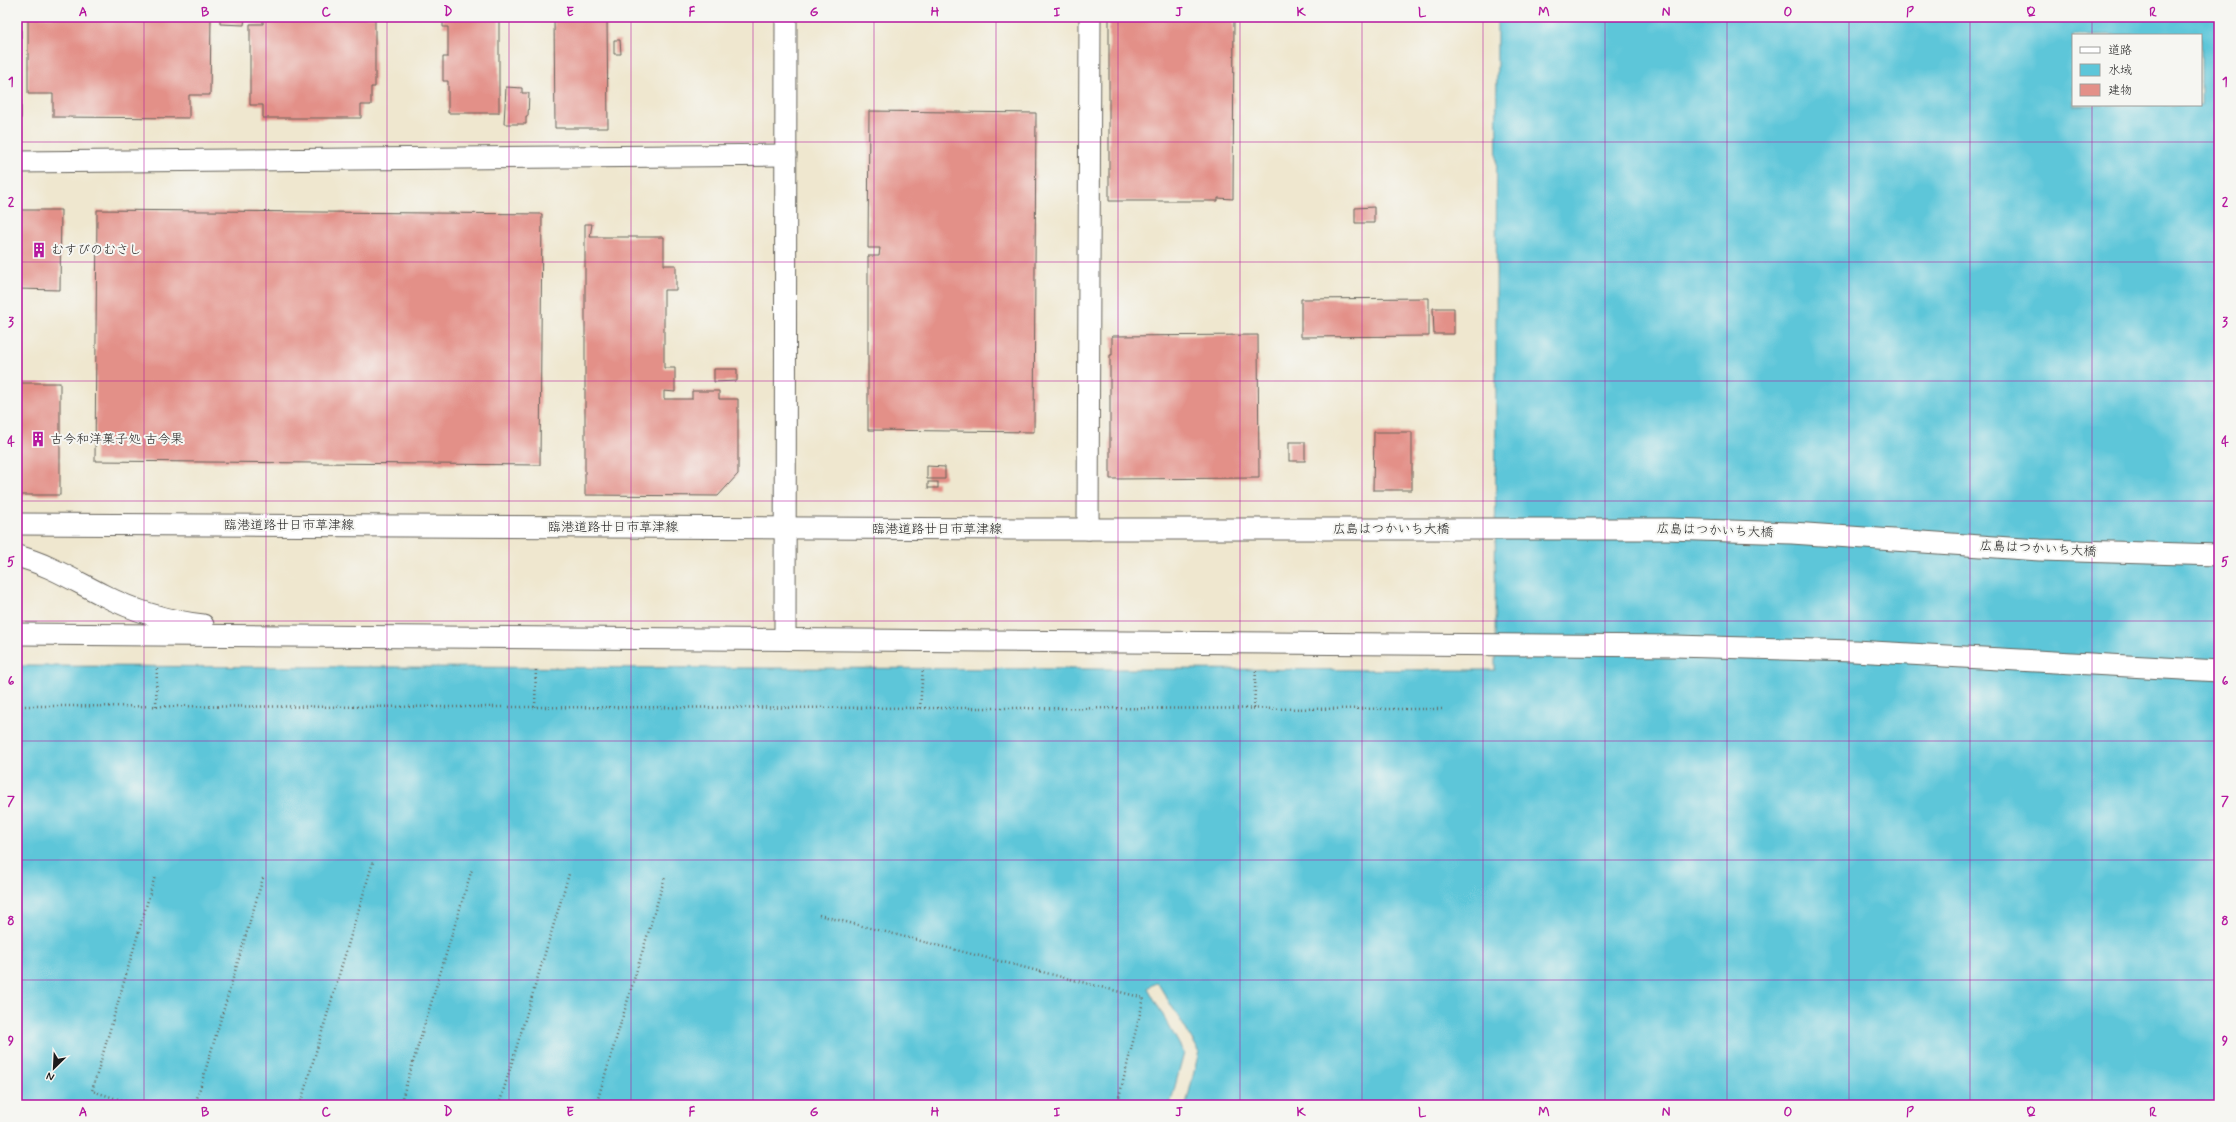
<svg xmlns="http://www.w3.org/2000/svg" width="2236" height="1122" font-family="Mynerve,'Klee One',sans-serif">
  <rect width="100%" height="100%" fill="#f6f6f2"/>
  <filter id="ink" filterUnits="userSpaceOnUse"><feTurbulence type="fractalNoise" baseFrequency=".025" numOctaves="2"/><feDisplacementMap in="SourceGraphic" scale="8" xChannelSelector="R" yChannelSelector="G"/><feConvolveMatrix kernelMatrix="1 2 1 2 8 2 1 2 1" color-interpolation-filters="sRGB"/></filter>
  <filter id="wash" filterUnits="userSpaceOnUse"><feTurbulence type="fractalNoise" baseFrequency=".012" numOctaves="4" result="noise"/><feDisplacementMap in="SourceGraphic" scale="16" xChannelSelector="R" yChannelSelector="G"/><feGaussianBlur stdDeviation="0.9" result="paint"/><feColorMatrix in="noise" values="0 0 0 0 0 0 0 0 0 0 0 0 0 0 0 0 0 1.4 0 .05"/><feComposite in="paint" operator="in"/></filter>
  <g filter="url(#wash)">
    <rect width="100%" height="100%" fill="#efe7cf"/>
    <path fill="#5dc6d9" stroke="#3c717a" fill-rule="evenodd" d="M1497,17H2219V1105H1186L1199,1051L1157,982L1148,988L1184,1053L1170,1105H17V666L1495,670ZM2073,35H2201V105H2073Z"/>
    <g id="blocks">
      <g fill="#e39088">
        <rect x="17" y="17" width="4" height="101"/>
        <path d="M28,17H211L210,95H189V118L53,117V94H28Z"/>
        <path d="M220,17H245L244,25L220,24Z"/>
        <path d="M263,17H375V87H371V105H361V118H263V105H250V24H263Z"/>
        <path d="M443,17H499V113H448V81H443V57H448V27H443Z"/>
        <path d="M554,17H607L608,128H555Z"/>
        <path d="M1109,17H1234L1233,199L1218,198V201H1109Z"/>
        <path d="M614,40H620L621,54H614Z"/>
        <path d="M506,87L522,88V93H529L528,116H526V124H504Z"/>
        <path d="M869,111L1036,113L1034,432L868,430V256H879L880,248H868Z"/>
        <path d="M1374,207V223H1355V208Z"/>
        <path d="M17,210H61L60,290L17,289Z"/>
        <path d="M97,210L542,214L540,465L95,461Z"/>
        <path d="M585,224H592L590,237H664V265H676V290H664V368H675V392L664,391V399H692V391H719V399H738V474L718,496L585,495Z"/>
        <path d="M1429,298V336L1301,337V299Z"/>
        <path d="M1433,308H1454V334H1434Z"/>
        <path d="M1258,335L1259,478L1110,479V355H1112V336Z"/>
        <path d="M714,369H737V381L714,382Z"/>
        <rect x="17" y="383" width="43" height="112"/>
        <path d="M1374,432H1412V490H1373Z"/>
        <rect x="1289" y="442" width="16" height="19"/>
        <path d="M927,466L945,467V479H927Z"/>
        <rect x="928" y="482" width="10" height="6"/>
      </g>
    </g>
  </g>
  <g filter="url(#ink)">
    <use href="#blocks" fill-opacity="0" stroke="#66635b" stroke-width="1"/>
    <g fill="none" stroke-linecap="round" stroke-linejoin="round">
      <g stroke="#66635b" stroke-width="23">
        <g id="tertiary">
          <path d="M17,162L786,155"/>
          <path d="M17,524L1036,529H1668L1792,533L2040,550L2219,555"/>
          <path d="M1088,529L1090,17"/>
          <path d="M17,556C48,564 75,581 103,595C134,611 168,621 203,625"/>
          <path d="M17,634L1675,646L1854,651L2219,671"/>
          <path d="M785,638L786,17"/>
        </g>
      </g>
      <g stroke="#66635b" stroke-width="2.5" stroke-dasharray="1 3" stroke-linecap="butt">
        <path d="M17,706L1444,709"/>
        <path d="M156,706L157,666"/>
        <path d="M535,707L536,667"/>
        <path d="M920,708L923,668"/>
        <path d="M1254,708L1256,669"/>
        <path d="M819,915L1144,998L1117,1105"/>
        <path d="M137,1105L92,1091L155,876"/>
        <path d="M195,1105L263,878"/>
        <path d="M300,1105L373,862"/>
        <path d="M400,1105L472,869"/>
        <path d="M499,1105L569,874"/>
        <path d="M596,1105L665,877"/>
      </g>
      <use href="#tertiary" stroke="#fff" stroke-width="21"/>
    </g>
  </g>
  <path fill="none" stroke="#b5179e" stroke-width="1" stroke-opacity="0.55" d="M144,17V1105M266,17V1105M387,17V1105M509,17V1105M631,17V1105M753,17V1105M874,17V1105M996,17V1105M1118,17V1105M1240,17V1105M1362,17V1105M1483,17V1105M1605,17V1105M1727,17V1105M1849,17V1105M1970,17V1105M2092,17V35M2092,105V1105M17,142H2219M17,262H2219M17,381H2219M17,501H2219M17,621H2219M17,741H2219M17,860H2219M17,980H2219"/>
  <defs>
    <g id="building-bare" transform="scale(1.2)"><path d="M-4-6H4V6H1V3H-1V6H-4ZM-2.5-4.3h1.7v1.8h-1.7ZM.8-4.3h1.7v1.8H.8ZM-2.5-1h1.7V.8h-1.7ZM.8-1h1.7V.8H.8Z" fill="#b5179e" stroke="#f6f6f2" stroke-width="2.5" paint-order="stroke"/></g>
  </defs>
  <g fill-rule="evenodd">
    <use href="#building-bare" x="39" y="250"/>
    <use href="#building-bare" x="38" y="439"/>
  </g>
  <g text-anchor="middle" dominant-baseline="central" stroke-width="4" stroke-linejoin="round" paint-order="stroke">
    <g font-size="13" fill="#1c1c1c" stroke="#f6f6f2" text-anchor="start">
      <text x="51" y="250">むすびのむさし</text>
      <text x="50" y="439">古今和洋菓子処 古今果</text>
    </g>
    <g font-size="13" fill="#1c1c1c" stroke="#f6f6f2">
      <text x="289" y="525">臨港道路廿日市草津線</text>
      <text x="613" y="527">臨港道路廿日市草津線</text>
      <text x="937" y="529">臨港道路廿日市草津線</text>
      <text x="1391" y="529">広島はつかいち大橋</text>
      <text transform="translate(1715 531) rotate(2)">広島はつかいち大橋</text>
      <text transform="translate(2038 549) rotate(3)">広島はつかいち大橋</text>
    </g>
  </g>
  <rect width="2236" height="1122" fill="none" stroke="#f6f6f2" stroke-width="44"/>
  <rect x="2072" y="34" width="130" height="72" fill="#f6f6f2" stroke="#9f9f9c"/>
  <rect x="2080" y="47" width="20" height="6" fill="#ffffff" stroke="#9f9f9c"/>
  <text x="2108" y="54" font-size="12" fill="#1c1c1c">道路</text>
  <rect x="2080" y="64" width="20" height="12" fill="#5dc6d9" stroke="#9f9f9c"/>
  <text x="2108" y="74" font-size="12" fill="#1c1c1c">水域</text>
  <rect x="2080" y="84" width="20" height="12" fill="#e39088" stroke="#9f9f9c"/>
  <text x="2108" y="94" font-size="12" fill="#1c1c1c">建物</text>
  <g transform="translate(54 1068) rotate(204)" stroke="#f6f6f2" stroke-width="3" paint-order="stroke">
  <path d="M0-3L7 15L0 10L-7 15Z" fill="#1c1c1c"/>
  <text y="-6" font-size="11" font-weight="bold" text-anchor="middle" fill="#1c1c1c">N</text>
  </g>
  <rect x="22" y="22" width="2192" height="1078" fill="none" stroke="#b5179e" stroke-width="1.5"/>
  <g font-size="13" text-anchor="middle" font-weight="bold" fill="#b5179e">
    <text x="83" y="16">A</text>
    <text x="205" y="16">B</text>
    <text x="326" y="16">C</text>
    <text x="448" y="16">D</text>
    <text x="570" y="16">E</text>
    <text x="692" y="16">F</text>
    <text x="814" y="16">G</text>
    <text x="935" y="16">H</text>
    <text x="1057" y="16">I</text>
    <text x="1179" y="16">J</text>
    <text x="1301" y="16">K</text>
    <text x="1422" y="16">L</text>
    <text x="1544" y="16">M</text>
    <text x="1666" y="16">N</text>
    <text x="1788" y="16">O</text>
    <text x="1910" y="16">P</text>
    <text x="2031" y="16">Q</text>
    <text x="2153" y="16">R</text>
    <text x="11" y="86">1</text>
    <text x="2225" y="86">1</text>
    <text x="11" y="206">2</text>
    <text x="2225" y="206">2</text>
    <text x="11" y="326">3</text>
    <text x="2225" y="326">3</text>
    <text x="11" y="446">4</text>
    <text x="2225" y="446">4</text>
    <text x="11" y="566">5</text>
    <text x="2225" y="566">5</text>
    <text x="11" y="685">6</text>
    <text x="2225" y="685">6</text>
    <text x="11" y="805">7</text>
    <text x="2225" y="805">7</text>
    <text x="11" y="925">8</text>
    <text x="2225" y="925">8</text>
    <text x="11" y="1045">9</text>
    <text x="2225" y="1045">9</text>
    <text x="83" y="1116">A</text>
    <text x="205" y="1116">B</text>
    <text x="326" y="1116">C</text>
    <text x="448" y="1116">D</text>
    <text x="570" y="1116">E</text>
    <text x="692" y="1116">F</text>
    <text x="814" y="1116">G</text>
    <text x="935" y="1116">H</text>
    <text x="1057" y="1116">I</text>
    <text x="1179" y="1116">J</text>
    <text x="1301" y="1116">K</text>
    <text x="1422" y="1116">L</text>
    <text x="1544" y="1116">M</text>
    <text x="1666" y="1116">N</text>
    <text x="1788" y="1116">O</text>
    <text x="1910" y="1116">P</text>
    <text x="2031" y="1116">Q</text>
    <text x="2153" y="1116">R</text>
  </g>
</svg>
